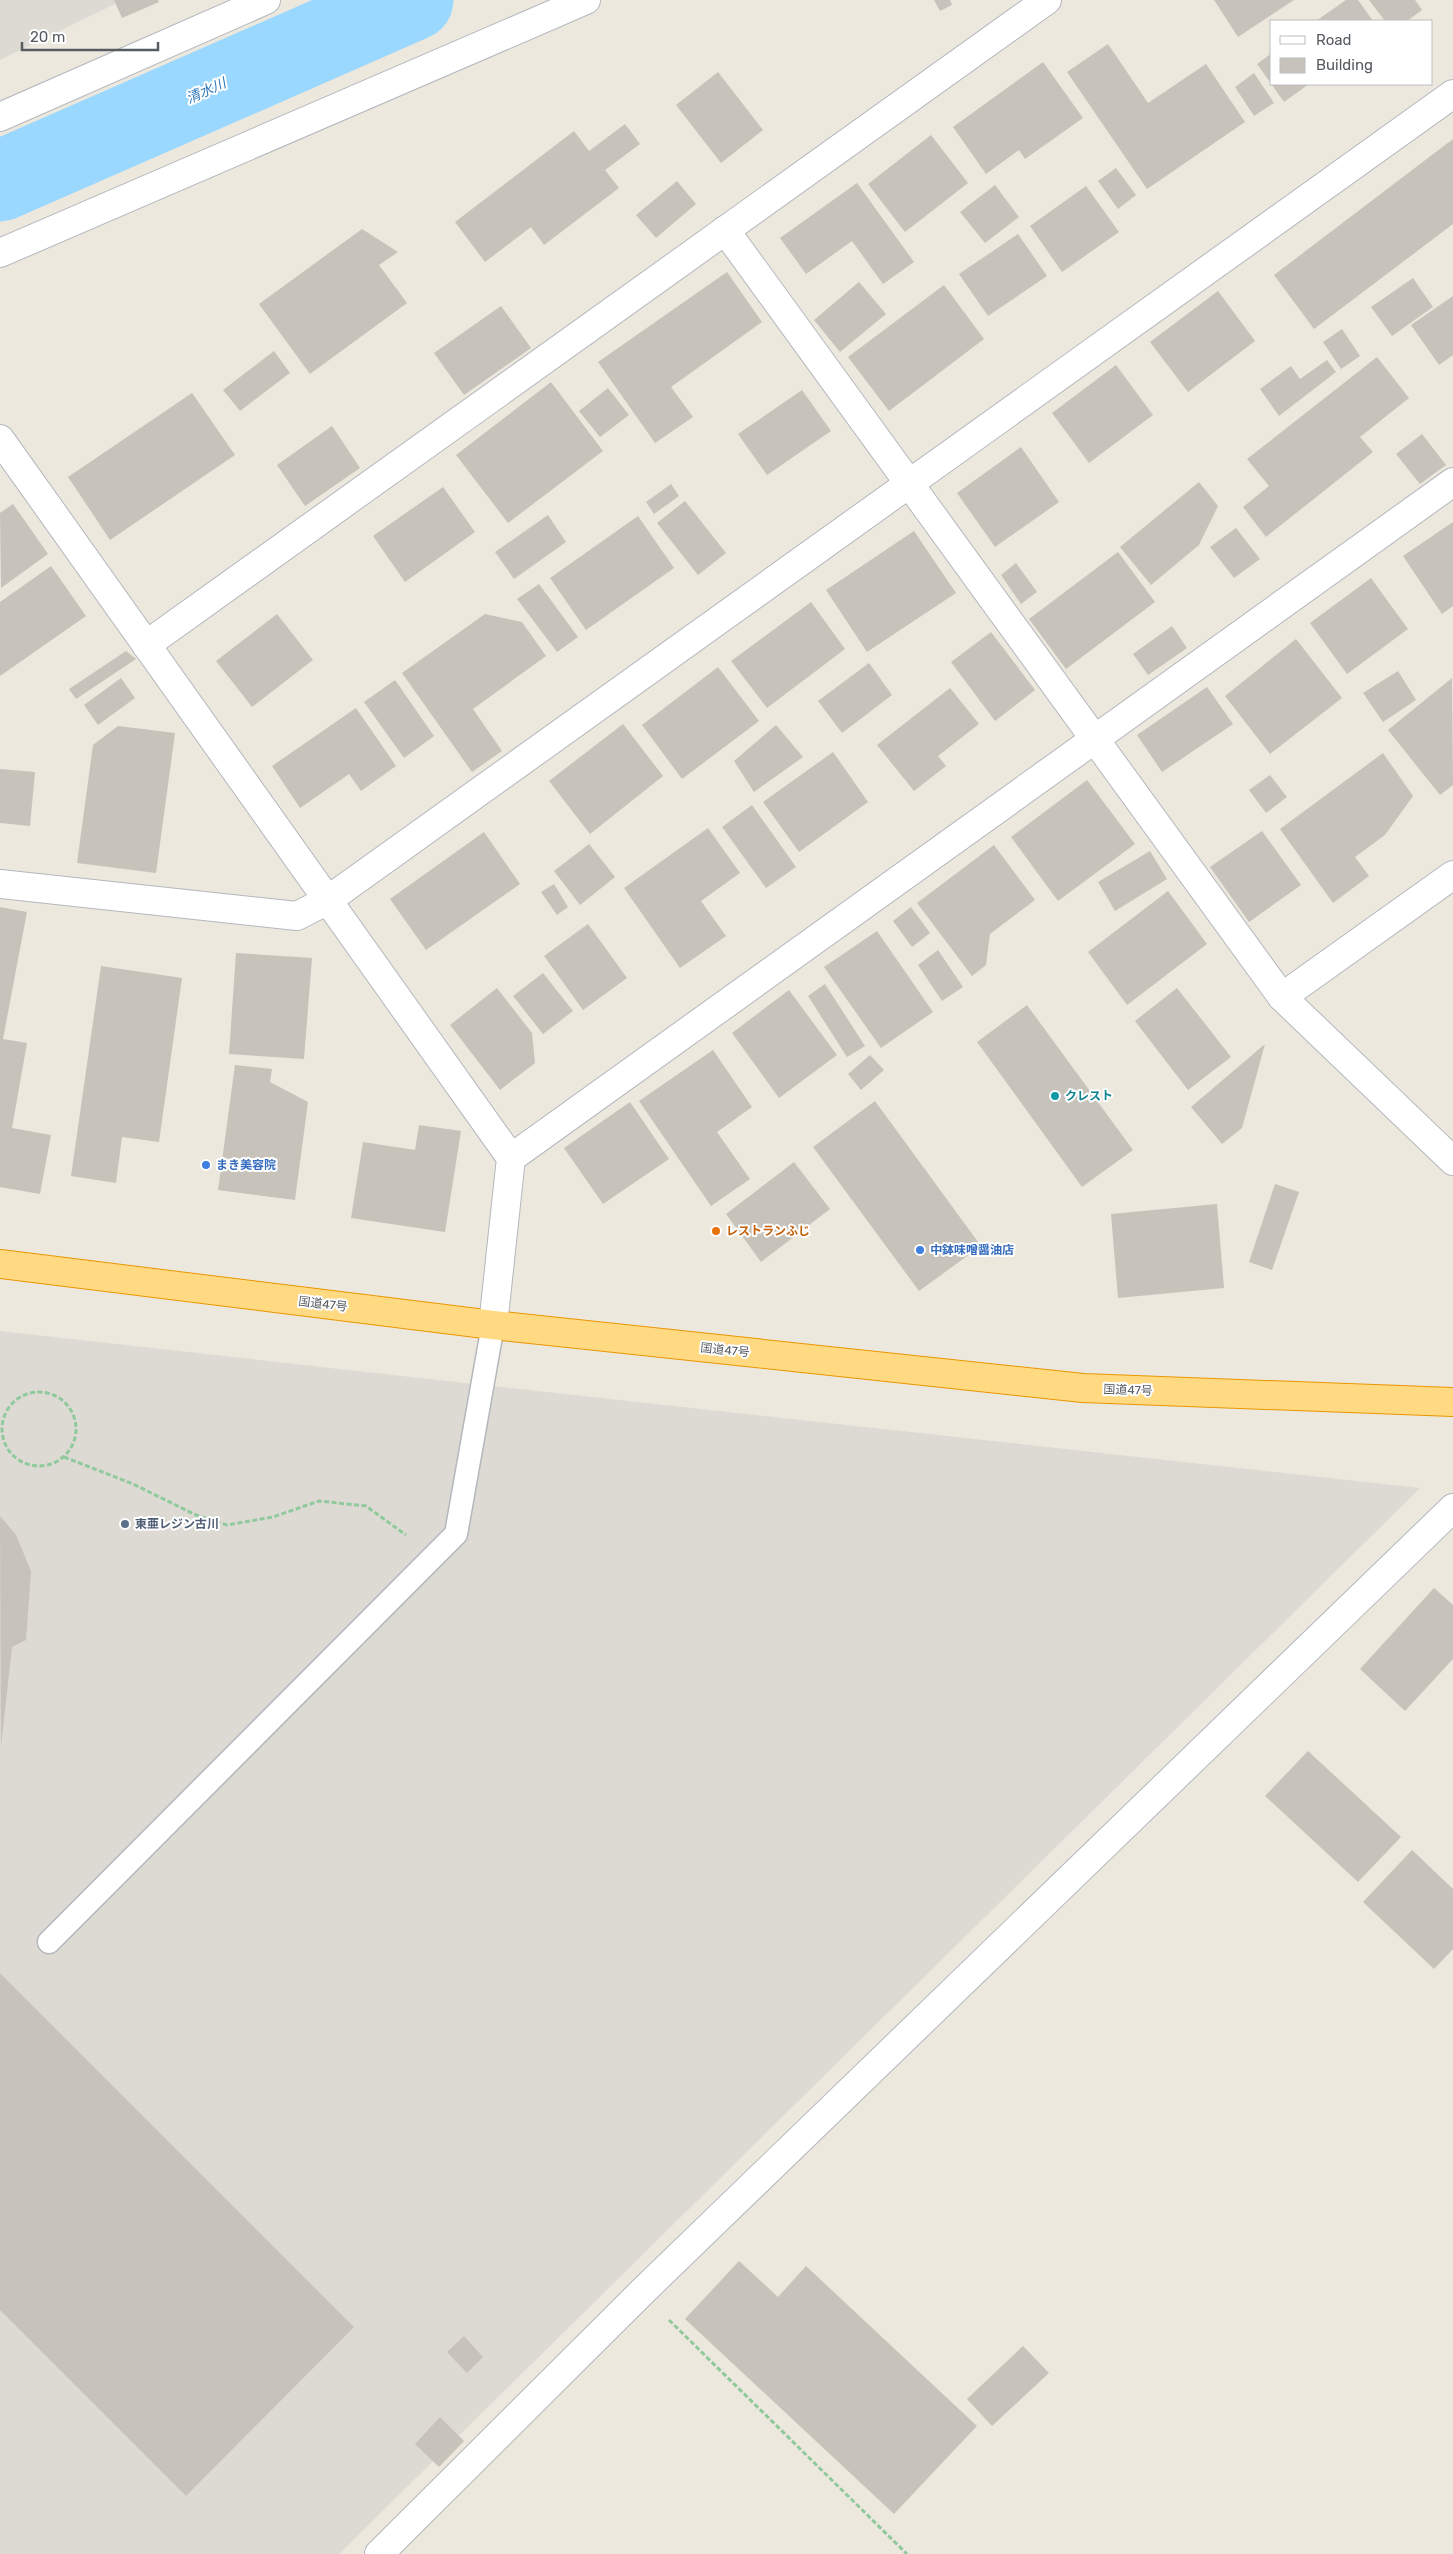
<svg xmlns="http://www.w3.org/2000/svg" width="1453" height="2554" font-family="Rubik,'Noto Sans JP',sans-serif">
  <rect width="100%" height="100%" fill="#ece8dd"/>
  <g fill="#dcdad3">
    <path d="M0,0H123L0,60Z"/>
    <path d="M0,1331L483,1385L1420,1488L339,2554H0Z"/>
  </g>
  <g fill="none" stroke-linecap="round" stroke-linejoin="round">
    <path stroke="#9bd8ff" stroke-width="81" d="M0,181L413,0"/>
  </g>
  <g fill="#c7c3bb">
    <path d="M114,0H158L159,2L122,18Z"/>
    <path d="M934,0H950L952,5L940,11Z"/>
    <path d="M1214,0H1294L1238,37Z"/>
    <path d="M1346,0H1358L1373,21H1316Z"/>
    <path d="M1369,0H1415L1422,10L1407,21H1385Z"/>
    <path d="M1108,44L1148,103L1206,64L1245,122L1147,189L1067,72Z"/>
    <path d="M1272,53V84H1309L1284,102L1257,64Z"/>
    <path d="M1043,62L1083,118L1025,159L1019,150L986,174L953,127Z"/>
    <path d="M718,72L763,130L721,163L676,105Z"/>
    <path d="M1254,73L1274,103L1254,116L1235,87Z"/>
    <path d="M625,124L640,144L605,170L619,188L544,245L531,227L485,262L455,222L574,131L589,151Z"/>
    <path d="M931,135L968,183L905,232L868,184Z"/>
    <path d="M1453,139V224L1314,329L1274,275Z"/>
    <path d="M1116,168L1136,195L1118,209L1098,181Z"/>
    <path d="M677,181L696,204L656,238L636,215Z"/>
    <path d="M857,183L914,262L883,284L852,241L806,274L780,238Z"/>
    <path d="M995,185L1019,217L985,243L960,212Z"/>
    <path d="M1086,186L1119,232L1062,272L1030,226Z"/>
    <path d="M362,229L398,252L379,265L407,303L310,374L259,304Z"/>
    <path d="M1018,234L1047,276L988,316L959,274Z"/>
    <path d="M727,272L762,322L671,387L693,417L655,443L598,362Z"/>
    <path d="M1413,278L1433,307L1392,336L1371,307Z"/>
    <path d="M859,282L886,314L840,352L814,320Z"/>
    <path d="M944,285L984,339L889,411L848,357Z"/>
    <path d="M1218,291L1255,341L1188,392L1150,342Z"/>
    <path d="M1453,296V355L1439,365L1411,325Z"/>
    <path d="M501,306L531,348L464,395L434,353Z"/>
    <path d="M1342,329L1360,356L1341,369L1323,342Z"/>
    <path d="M274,351L290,373L240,411L223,390Z"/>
    <path d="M1377,357L1409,398L1360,437L1373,452L1266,537L1243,507L1269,486L1247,459Z"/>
    <path d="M1327,360L1336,372L1279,416L1260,389L1291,366L1300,379Z"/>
    <path d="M1116,365L1153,415L1089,463L1052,413Z"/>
    <path d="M551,382L603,451L508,523L456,455Z"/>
    <path d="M608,388L629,415L600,437L579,411Z"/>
    <path d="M802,390L831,431L767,475L738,434Z"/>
    <path d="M192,393L235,455L110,540L68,477Z"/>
    <path d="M332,426L360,468L305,506L277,465Z"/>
    <path d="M1422,434L1446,465L1420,484L1396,454Z"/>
    <path d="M1021,447L1059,502L995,547L957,493Z"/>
    <path d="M1199,482L1218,506L1199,545L1151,585L1120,547Z"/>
    <path d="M671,484L679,496L654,514L646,502Z"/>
    <path d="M443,487L475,532L405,582L373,536Z"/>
    <path d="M685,501L726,553L698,575L657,523Z"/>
    <path d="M13,504L48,554L1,588L0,513Z"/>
    <path d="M548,515L566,542L514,579L495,552Z"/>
    <path d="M638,516L674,568L586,630L550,578Z"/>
    <path d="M1453,522V606L1442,614L1403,556Z"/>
    <path d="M1236,528L1260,559L1234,578L1210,547Z"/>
    <path d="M914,531L956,593L867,652L826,590Z"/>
    <path d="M1118,552L1155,602L1066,669L1029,619Z"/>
    <path d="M1016,563L1037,592L1021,604L1001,575Z"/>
    <path d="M51,566L86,616L0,676V602Z"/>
    <path d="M1371,578L1408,629L1347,674L1310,623Z"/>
    <path d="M539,584L578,637L557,652L517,599Z"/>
    <path d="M811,602L845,649L767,708L731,661Z"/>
    <path d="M277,614L313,660L252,707L216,661Z"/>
    <path d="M485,614L522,622L546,656L473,709L502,751L472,772L402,673Z"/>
    <path d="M1172,626L1187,648L1148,675L1133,654Z"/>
    <path d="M991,632L1035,690L995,721L951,662Z"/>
    <path d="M1296,639L1342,698L1270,754L1225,696Z"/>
    <path d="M126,651L136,659L76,699L69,689Z"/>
    <path d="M869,663L892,695L842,733L818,701Z"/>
    <path d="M718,667L759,721L682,779L642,725Z"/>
    <path d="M1398,671L1416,700L1383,722L1363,693Z"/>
    <path d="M121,678L135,698L98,725L84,705Z"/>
    <path d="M1452,678L1453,785L1440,795L1388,730Z"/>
    <path d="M395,680L434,736L404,758L364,702Z"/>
    <path d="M1207,687L1233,724L1162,772L1137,735Z"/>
    <path d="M950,688L979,724L938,756L946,766L914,791L877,745Z"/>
    <path d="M356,708L396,766L361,791L349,774L300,808L272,766Z"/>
    <path d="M623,724L663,776L590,834L549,781Z"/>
    <path d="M776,725L803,757L754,792L734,761Z"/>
    <path d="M118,726L175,733L156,873L77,863L93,745Z"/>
    <path d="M833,752L868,802L799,852L763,802Z"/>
    <path d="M1383,753L1413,796L1385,835L1355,857L1369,876L1333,903L1280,829Z"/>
    <path d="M0,769L35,772L30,826L0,823Z"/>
    <path d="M1270,775L1287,797L1266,813L1249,790Z"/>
    <path d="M1087,780L1135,844L1058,901L1011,837Z"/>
    <path d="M752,805L796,867L766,888L722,827Z"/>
    <path d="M708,828L740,873L701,901L726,936L680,968L624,888Z"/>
    <path d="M1262,831L1301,885L1249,922L1210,867Z"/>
    <path d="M484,832L520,884L426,950L390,899Z"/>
    <path d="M589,844L615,877L580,905L554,871Z"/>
    <path d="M994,845L1035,900L990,934L986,965L972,976L917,903Z"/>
    <path d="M1150,851L1167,879L1115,911L1098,882Z"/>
    <path d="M554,884L568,907L557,915L541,892Z"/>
    <path d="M1168,891L1207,944L1127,1005L1088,952Z"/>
    <path d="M0,907L27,912L3,1039L27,1043L12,1128L51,1135L40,1194L0,1187Z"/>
    <path d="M911,907L930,933L912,947L893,921Z"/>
    <path d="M588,924L627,978L583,1010L544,956Z"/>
    <path d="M877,931L933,1012L881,1048L824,967Z"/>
    <path d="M938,950L963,987L942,1001L918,965Z"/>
    <path d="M236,953L312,958L304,1059L229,1054Z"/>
    <path d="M101,966L182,978L159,1142L122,1137L116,1183L71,1176Z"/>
    <path d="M543,973L573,1011L543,1034L513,996Z"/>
    <path d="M825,984L865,1046L847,1057L808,996Z"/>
    <path d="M497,988L532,1033L535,1063L500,1090L450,1025Z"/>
    <path d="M1177,988L1231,1057L1188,1090L1135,1021Z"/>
    <path d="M789,990L837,1055L779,1098L732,1033Z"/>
    <path d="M1027,1005L1133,1150L1082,1187L977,1042Z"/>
    <path d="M1265,1044L1242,1128L1222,1144L1191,1107Z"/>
    <path d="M713,1050L752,1107L717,1132L750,1179L711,1206L639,1101Z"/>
    <path d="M870,1055L884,1070L861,1090L848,1074Z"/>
    <path d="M235,1065L272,1069L270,1082L308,1102L295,1200L218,1190Z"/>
    <path d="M875,1101L981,1246L919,1291L813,1147Z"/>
    <path d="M630,1102L669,1159L603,1204L564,1148Z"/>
    <path d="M419,1125L461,1131L445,1232L351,1218L363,1142L415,1150Z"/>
    <path d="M794,1162L830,1209L761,1262L726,1214Z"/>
    <path d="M1275,1184L1299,1192L1272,1270L1249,1262Z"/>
    <path d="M1217,1204L1224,1288L1118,1298L1111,1214Z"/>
    <path d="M0,1516L16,1535L31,1571L26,1640L12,1647L1,1747Z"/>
    <path d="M1434,1588L1453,1605V1659L1405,1711L1360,1669Z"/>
    <path d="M1308,1751L1401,1837L1358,1882L1265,1796Z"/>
    <path d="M1412,1850L1453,1889V1949L1434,1969L1363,1902Z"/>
    <path d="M0,1973L354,2327L186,2496L0,2310Z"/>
    <path d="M739,2261L778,2297L806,2266L977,2426L894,2514L685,2319Z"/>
    <path d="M464,2336L483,2357L467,2373L447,2352Z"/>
    <path d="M1023,2346L1049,2373L992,2426L967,2399Z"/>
    <path d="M440,2417L464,2441L439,2467L415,2444Z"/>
  </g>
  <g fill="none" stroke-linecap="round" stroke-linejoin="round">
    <g stroke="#b4b7bd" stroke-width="25">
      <path id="lane" d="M49,1942L456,1534L493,1325"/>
    </g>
    <g stroke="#b4b7bd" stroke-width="30">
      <g id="street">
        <path d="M0,117L266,0"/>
        <path d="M725,230L1282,997L1453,1161"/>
        <path d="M0,253L586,0"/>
        <path d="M0,439L511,1158L493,1325"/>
        <path d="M146,645L1047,0"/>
        <path d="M0,884L297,916L328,900L1453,94"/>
        <path d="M1282,997L1453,875"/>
        <path d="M511,1158L1453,482"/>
        <path d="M379,2554L641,2293L1453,1508"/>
      </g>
    </g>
    <g stroke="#ea9600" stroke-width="30">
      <path id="highway" d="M0,1264L493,1325L1083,1388L1453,1402"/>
    </g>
    <g stroke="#8fc99c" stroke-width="3" stroke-dasharray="5 2.5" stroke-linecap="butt">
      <circle cx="39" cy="1429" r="37"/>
      <path d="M64,1457L133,1484L196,1515L227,1525L273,1517L319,1501L366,1506L406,1535"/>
      <path d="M669,2320L907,2554"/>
    </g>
    <use href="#lane" stroke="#fff" stroke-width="22"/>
    <use href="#street" stroke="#fff" stroke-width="28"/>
    <use href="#highway" stroke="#ffda82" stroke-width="28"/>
  </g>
  <circle fill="#0f9aa8" stroke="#fff" stroke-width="2" cx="1055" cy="1096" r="5"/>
  <g fill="#3f7fe0" stroke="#fff" stroke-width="2">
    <circle cx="206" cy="1165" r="5"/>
    <circle cx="920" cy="1250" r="5"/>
  </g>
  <circle fill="#e8710a" stroke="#fff" stroke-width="2" cx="716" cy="1231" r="5"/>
  <circle fill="#5c6f8a" stroke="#fff" stroke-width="2" cx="125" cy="1524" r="5"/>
  <g text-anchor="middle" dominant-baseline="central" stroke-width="4" stroke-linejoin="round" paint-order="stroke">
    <g font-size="12" font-weight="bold" fill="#0d838f" stroke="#fff" text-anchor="start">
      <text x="1065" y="1096">クレスト</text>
    </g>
    <g font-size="12" font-weight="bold" fill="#366cbe" stroke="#fff" text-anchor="start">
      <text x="216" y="1165">まき美容院</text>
      <text x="930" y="1250">中鉢味噌醤油店</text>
    </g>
    <g font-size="12" font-weight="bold" fill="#c56008" stroke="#fff" text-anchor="start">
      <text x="726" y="1231">レストランふじ</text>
    </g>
    <g font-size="12" fill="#575c61" stroke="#fff">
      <text transform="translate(323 1304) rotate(7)">国道47号</text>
      <text transform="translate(725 1350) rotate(6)">国道47号</text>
      <text transform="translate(1128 1390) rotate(2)">国道47号</text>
    </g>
    <g font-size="12" font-weight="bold" fill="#4e5e75" stroke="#fff" text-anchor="start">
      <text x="135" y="1524">東亜レジン古川</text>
    </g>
    <g font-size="14" font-style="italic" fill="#2f79bb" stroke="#fff">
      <text transform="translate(206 91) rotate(-24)">清水川</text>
    </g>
  </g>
  <rect x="1270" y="20" width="162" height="65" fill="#ffffff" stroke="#bcbec0"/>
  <rect x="1280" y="36" width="25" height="8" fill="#ffffff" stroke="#bcbec0"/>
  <text x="1316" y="45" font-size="15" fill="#575c61">Road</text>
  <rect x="1280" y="58" width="25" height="15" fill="#c7c3bb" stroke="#bcbec0"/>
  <text x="1316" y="70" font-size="15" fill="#575c61">Building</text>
  <path d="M22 42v8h136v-8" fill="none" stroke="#575c61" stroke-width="2.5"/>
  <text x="30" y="42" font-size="15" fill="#575c61" stroke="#ffffff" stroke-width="4" paint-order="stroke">20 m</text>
</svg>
